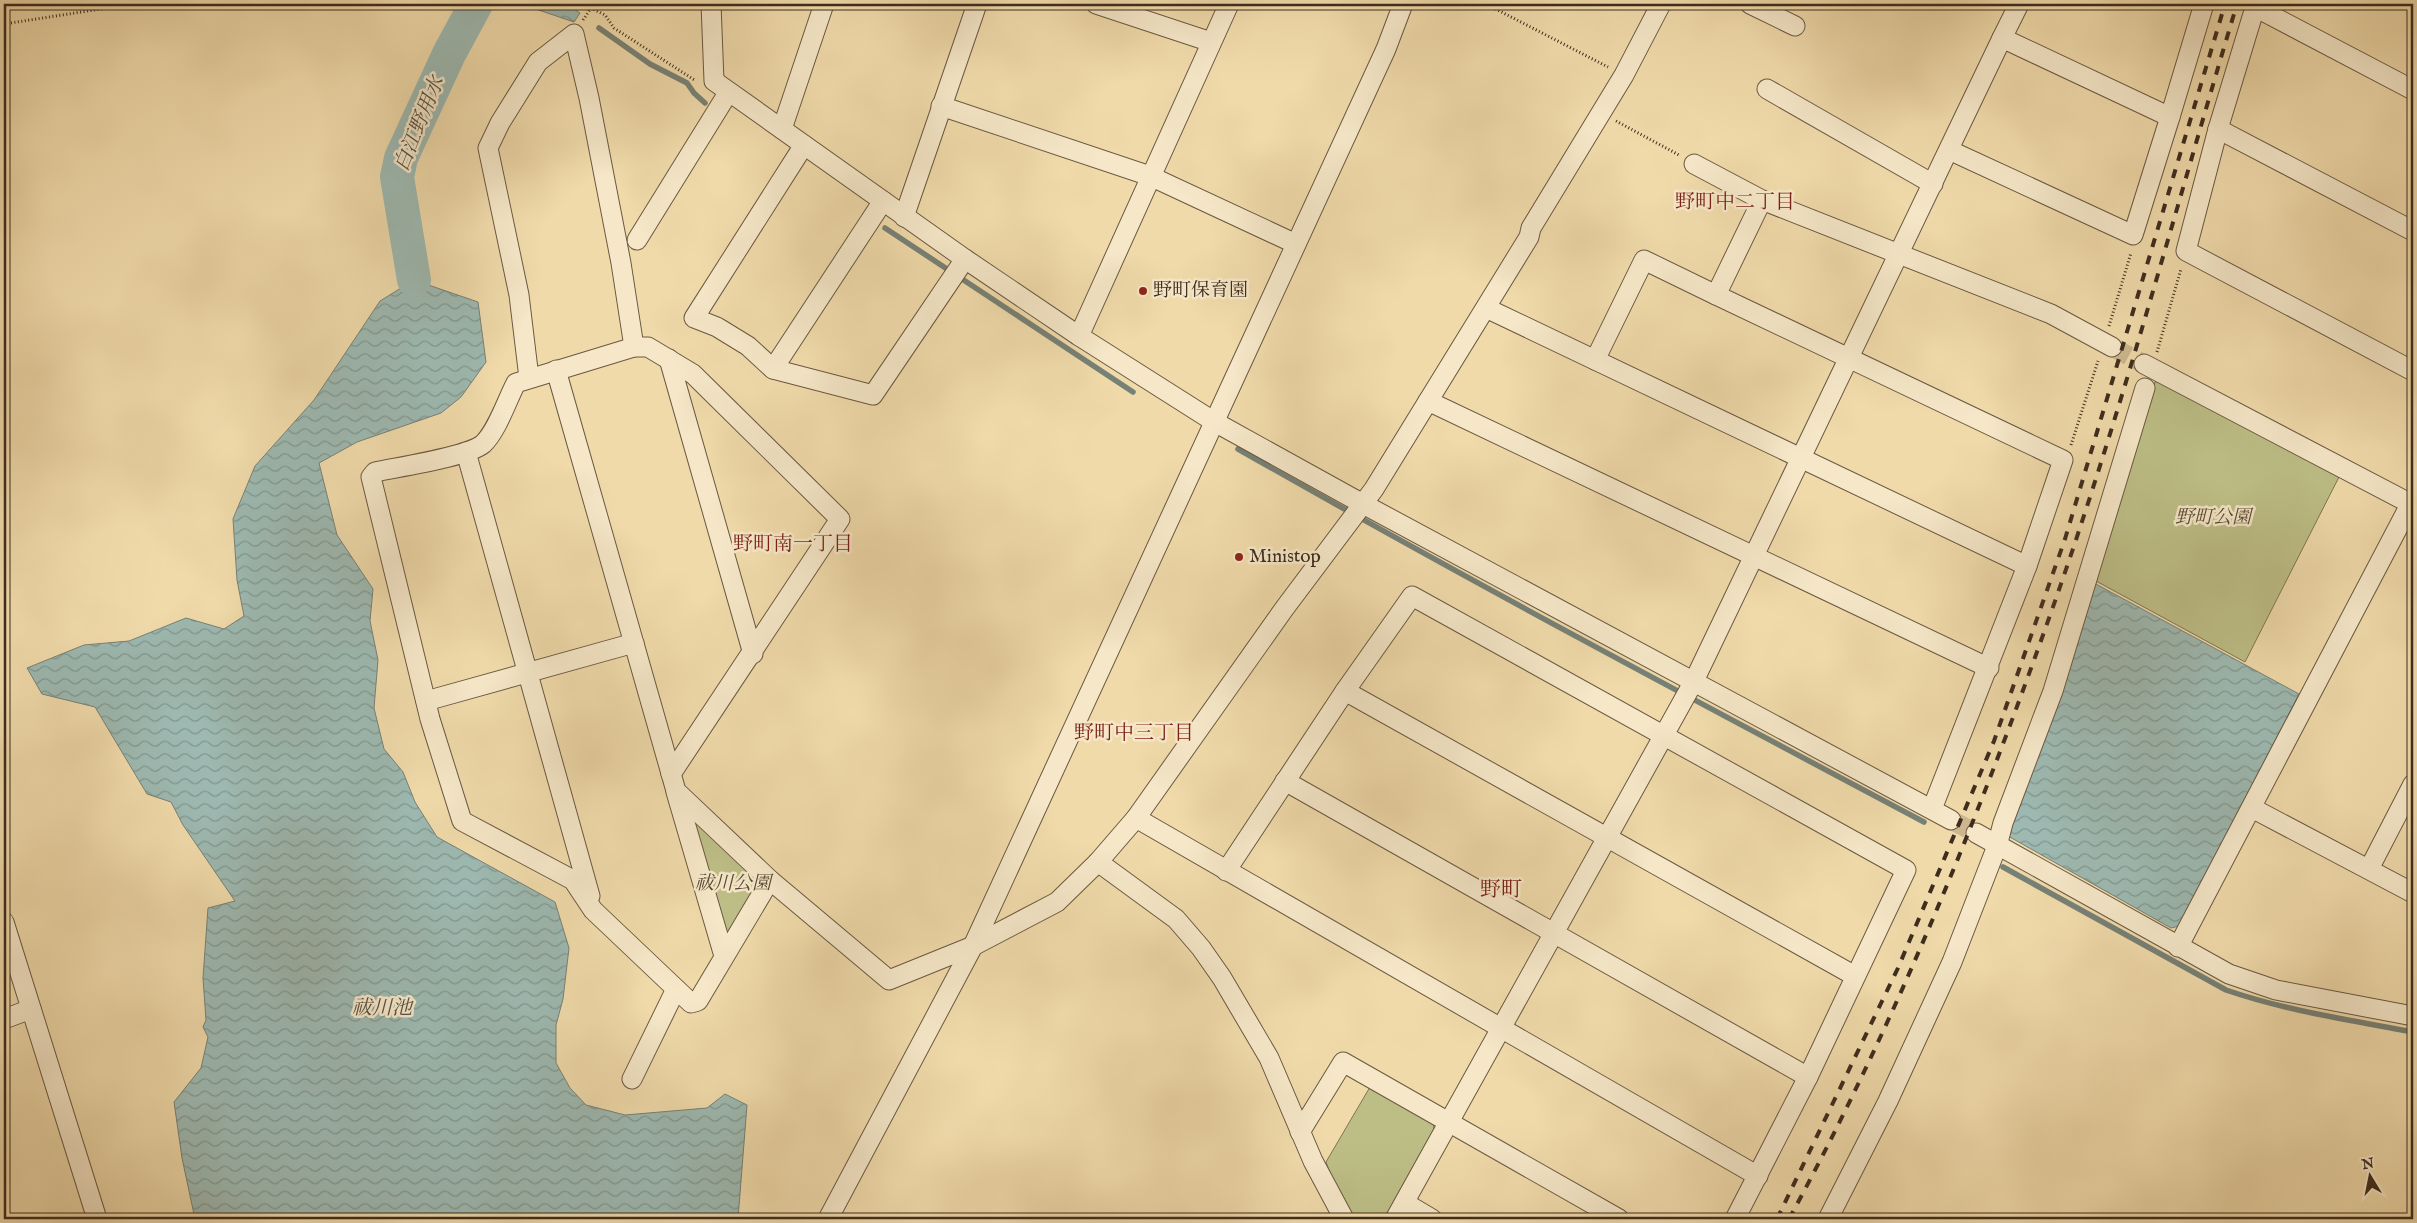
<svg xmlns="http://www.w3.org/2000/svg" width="2417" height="1223" font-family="'IM FELL English','Noto Serif JP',serif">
  <defs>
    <pattern id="water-waves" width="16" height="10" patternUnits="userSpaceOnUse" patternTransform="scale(1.25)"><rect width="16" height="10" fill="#9db9b1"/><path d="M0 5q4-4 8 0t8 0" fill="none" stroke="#81978f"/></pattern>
  </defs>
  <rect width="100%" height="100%" fill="#f0daaa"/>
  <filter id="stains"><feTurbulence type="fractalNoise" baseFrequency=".004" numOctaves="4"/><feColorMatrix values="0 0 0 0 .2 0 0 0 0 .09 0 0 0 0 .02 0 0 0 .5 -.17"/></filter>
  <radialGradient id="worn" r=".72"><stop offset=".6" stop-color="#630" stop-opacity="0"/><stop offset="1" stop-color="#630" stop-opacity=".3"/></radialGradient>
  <g fill="#bdbe86" stroke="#7e7552">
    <path d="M2161,381L2340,475L2245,662L2096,581L2155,382Z"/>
    <path d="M690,814L756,875L758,886L730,936L723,934Z"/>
    <path d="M1370,1087L1433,1121L1434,1129L1384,1219H1350L1342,1207L1326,1162Z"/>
  </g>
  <g fill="url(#water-waves)" stroke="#778176">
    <path d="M521,4H566L580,13L574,22Z"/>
    <path d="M414,280L478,302L486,362L461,397L441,413L357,442L319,463L337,535L373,589L370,621L378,660L374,708L384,749L403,772L415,802L437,837L555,902L569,948L563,999L556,1025V1063L570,1088L586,1105L625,1115L707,1108L725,1094L747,1105L738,1219H213V1217L195,1219L182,1158L174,1102L201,1068L208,1037L203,1027L206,1020L203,978L208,908L235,901L183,825L171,802L147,794L95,707L42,694L27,668L84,645L129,641L186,618L224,629L244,616L237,580L233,519L255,466L314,400L380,301Z"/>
    <path d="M2094,583L2299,694L2179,926L2171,928L2008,836Z"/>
  </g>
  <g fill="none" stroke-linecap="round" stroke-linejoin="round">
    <g stroke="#778176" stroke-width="5.5">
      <path d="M599,28L650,64L687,83L694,93L705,103"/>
      <path d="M885,228L1133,392"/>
      <path d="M1238,449C1464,578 1694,700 1924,822"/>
      <path d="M2003,867L2226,990C2287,1011 2350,1020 2413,1032"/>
    </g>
    <path stroke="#9db9b1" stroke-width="34" d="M414,280L397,177L401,158L449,54L476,4"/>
    <g stroke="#ccb78e" stroke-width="19" stroke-dasharray="19 9" stroke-linecap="butt">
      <path d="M2112,347L2144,364"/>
      <path d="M1951,820L1976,833"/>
    </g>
    <g stroke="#6a5841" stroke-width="21">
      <g id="minor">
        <path d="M711,4L714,81L965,259L1079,336L1213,421L1363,504L1951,820"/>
        <path d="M1096,4L1211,42"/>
        <path d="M1750,4L1795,26"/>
        <path d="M2256,4L2218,129L2186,251L2413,371"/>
        <path d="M2255,7L2413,90"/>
        <path d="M2002,38L2019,4"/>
        <path d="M1767,89L1933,184"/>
        <path d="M941,106L1150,176L1296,244"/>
        <path d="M2170,117L2204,4"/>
        <path d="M782,129L824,4"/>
        <path d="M2218,129L2413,231"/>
        <path d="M804,145L694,318L717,327L748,346L773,369L883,201"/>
        <path d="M1694,164L1762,200"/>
        <path d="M904,217L977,4"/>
        <path d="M637,240L728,93"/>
        <path d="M1486,308L2027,566L2063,460L1716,295L1762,200L2051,314L2112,347"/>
        <path d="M1079,336L1229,4"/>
        <path d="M669,359L753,654"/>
        <path d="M1595,360L1644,260L1716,295"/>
        <path d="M2144,364L2413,505"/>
        <path d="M773,369L873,395L965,259"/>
        <path d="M556,370L676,791L770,880L889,980L973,946L1057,902L1098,862L1136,818L1284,609L1374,489L1529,237L1531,228L1624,75L1661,4"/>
        <path d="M529,378L519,295L488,148L500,123L538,62L574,34L589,98L621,263L634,347"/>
        <path d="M1428,401L1989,668"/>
        <path d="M466,452L590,896"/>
        <path d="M1345,691L1855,976"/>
        <path d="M426,701L634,643"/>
        <path d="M671,774L840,519L693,374L648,347H634L516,383C507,400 497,431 483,444C467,457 398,467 375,472L371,477L430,719L462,821L573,880L593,910L691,1003L698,1001L770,880"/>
        <path d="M1285,781L1808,1077"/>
        <path d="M676,792L724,956"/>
        <path d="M2252,808L2413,893"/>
        <path d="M1932,809L2027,566"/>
        <path d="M1136,818L1758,1176"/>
        <path d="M1976,833L2229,974L2276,990L2413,1016"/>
        <path d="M1098,862L1176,919L1201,948L1222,978L1269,1058L1313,1161L1344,1219"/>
        <path d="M2369,869L2413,784"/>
        <path d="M1226,871L1345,691L1412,596L1906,870L1808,1077L1735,1219"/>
        <path d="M4,922L97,1219"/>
        <path d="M2178,947L2413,499"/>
        <path d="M4,1019L31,1009"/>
        <path d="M632,1079L676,989"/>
        <path d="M1300,1132L1343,1062L1619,1219"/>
        <path d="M1405,1203L1432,1219"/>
        <path d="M828,1219L973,946L1386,49L1403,4"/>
        <path d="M1395,1219L1694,681L2002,38L2170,117L2133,235L1949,150"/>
        <path d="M1828,1219L1888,1101L1952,962L1997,846L2003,823L2053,691L2145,388"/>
      </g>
    </g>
    <g stroke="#3e2c1e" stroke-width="3" stroke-dasharray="1 2.5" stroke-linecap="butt">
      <path d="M1486,4L1608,67"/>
      <path d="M583,20L591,8L605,15L614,28L696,81"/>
      <path d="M4,24L133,4"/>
      <path d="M1616,121L1679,155"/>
      <path d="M2109,326L2131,253"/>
      <path d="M2157,352L2181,269"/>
      <path d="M2071,445L2098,361"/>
    </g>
    <use href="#minor" stroke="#f5e7c8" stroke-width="19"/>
    <g stroke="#3e2c1e" stroke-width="4" stroke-dasharray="9 9" stroke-linecap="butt">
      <path d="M1777,1219L1898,968L1994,741L2065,539L2225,4"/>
      <path d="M1789,1219C1892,1030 1976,824 2048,621C2120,419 2175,210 2237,4"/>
    </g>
  </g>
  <g fill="#8f2418" stroke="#f5e7c8" stroke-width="2">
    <circle cx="1143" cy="291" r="5"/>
    <circle cx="1239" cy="557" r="5"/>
  </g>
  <g text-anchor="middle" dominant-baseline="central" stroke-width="5" stroke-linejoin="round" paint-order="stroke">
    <g font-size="19" fill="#3e2c1e" stroke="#f5e7c8" text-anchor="start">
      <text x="1153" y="291">野町保育園</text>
      <text x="1249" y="557">Ministop</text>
    </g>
    <g font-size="19" font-style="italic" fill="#574933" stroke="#f5e7c8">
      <text x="2213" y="518">野町公園</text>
      <text x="733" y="884">祓川公園</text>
    </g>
    <g font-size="20" font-style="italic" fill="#564f43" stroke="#f5e7c8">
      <text transform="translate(420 124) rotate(-68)">白江野用水</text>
      <text x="382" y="1008">祓川池</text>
    </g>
    <g font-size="20" fill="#7a1f14" stroke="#f5e7c8">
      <text x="1735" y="202">野町中二丁目</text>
      <text x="793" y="544">野町南一丁目</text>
      <text x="1134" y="733">野町中三丁目</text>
    </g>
    <g font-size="21" fill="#7a1f14" stroke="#f5e7c8">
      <text x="1501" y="890">野町</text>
    </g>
  </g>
  <rect width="2417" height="1223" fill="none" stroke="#f0daaa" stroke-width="20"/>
  <rect x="5" y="5" width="2407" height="1213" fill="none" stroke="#3e2c1e" stroke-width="2.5"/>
  <rect x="10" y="10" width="2397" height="1203" fill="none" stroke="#3e2c1e"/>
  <g transform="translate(2370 1176) rotate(350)" stroke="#f5e7c8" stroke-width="4" paint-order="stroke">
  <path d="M0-4L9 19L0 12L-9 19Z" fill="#3e2c1e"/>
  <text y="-8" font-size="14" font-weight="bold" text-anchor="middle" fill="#3e2c1e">N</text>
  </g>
  <rect width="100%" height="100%" filter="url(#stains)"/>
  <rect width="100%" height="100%" fill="url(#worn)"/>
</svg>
